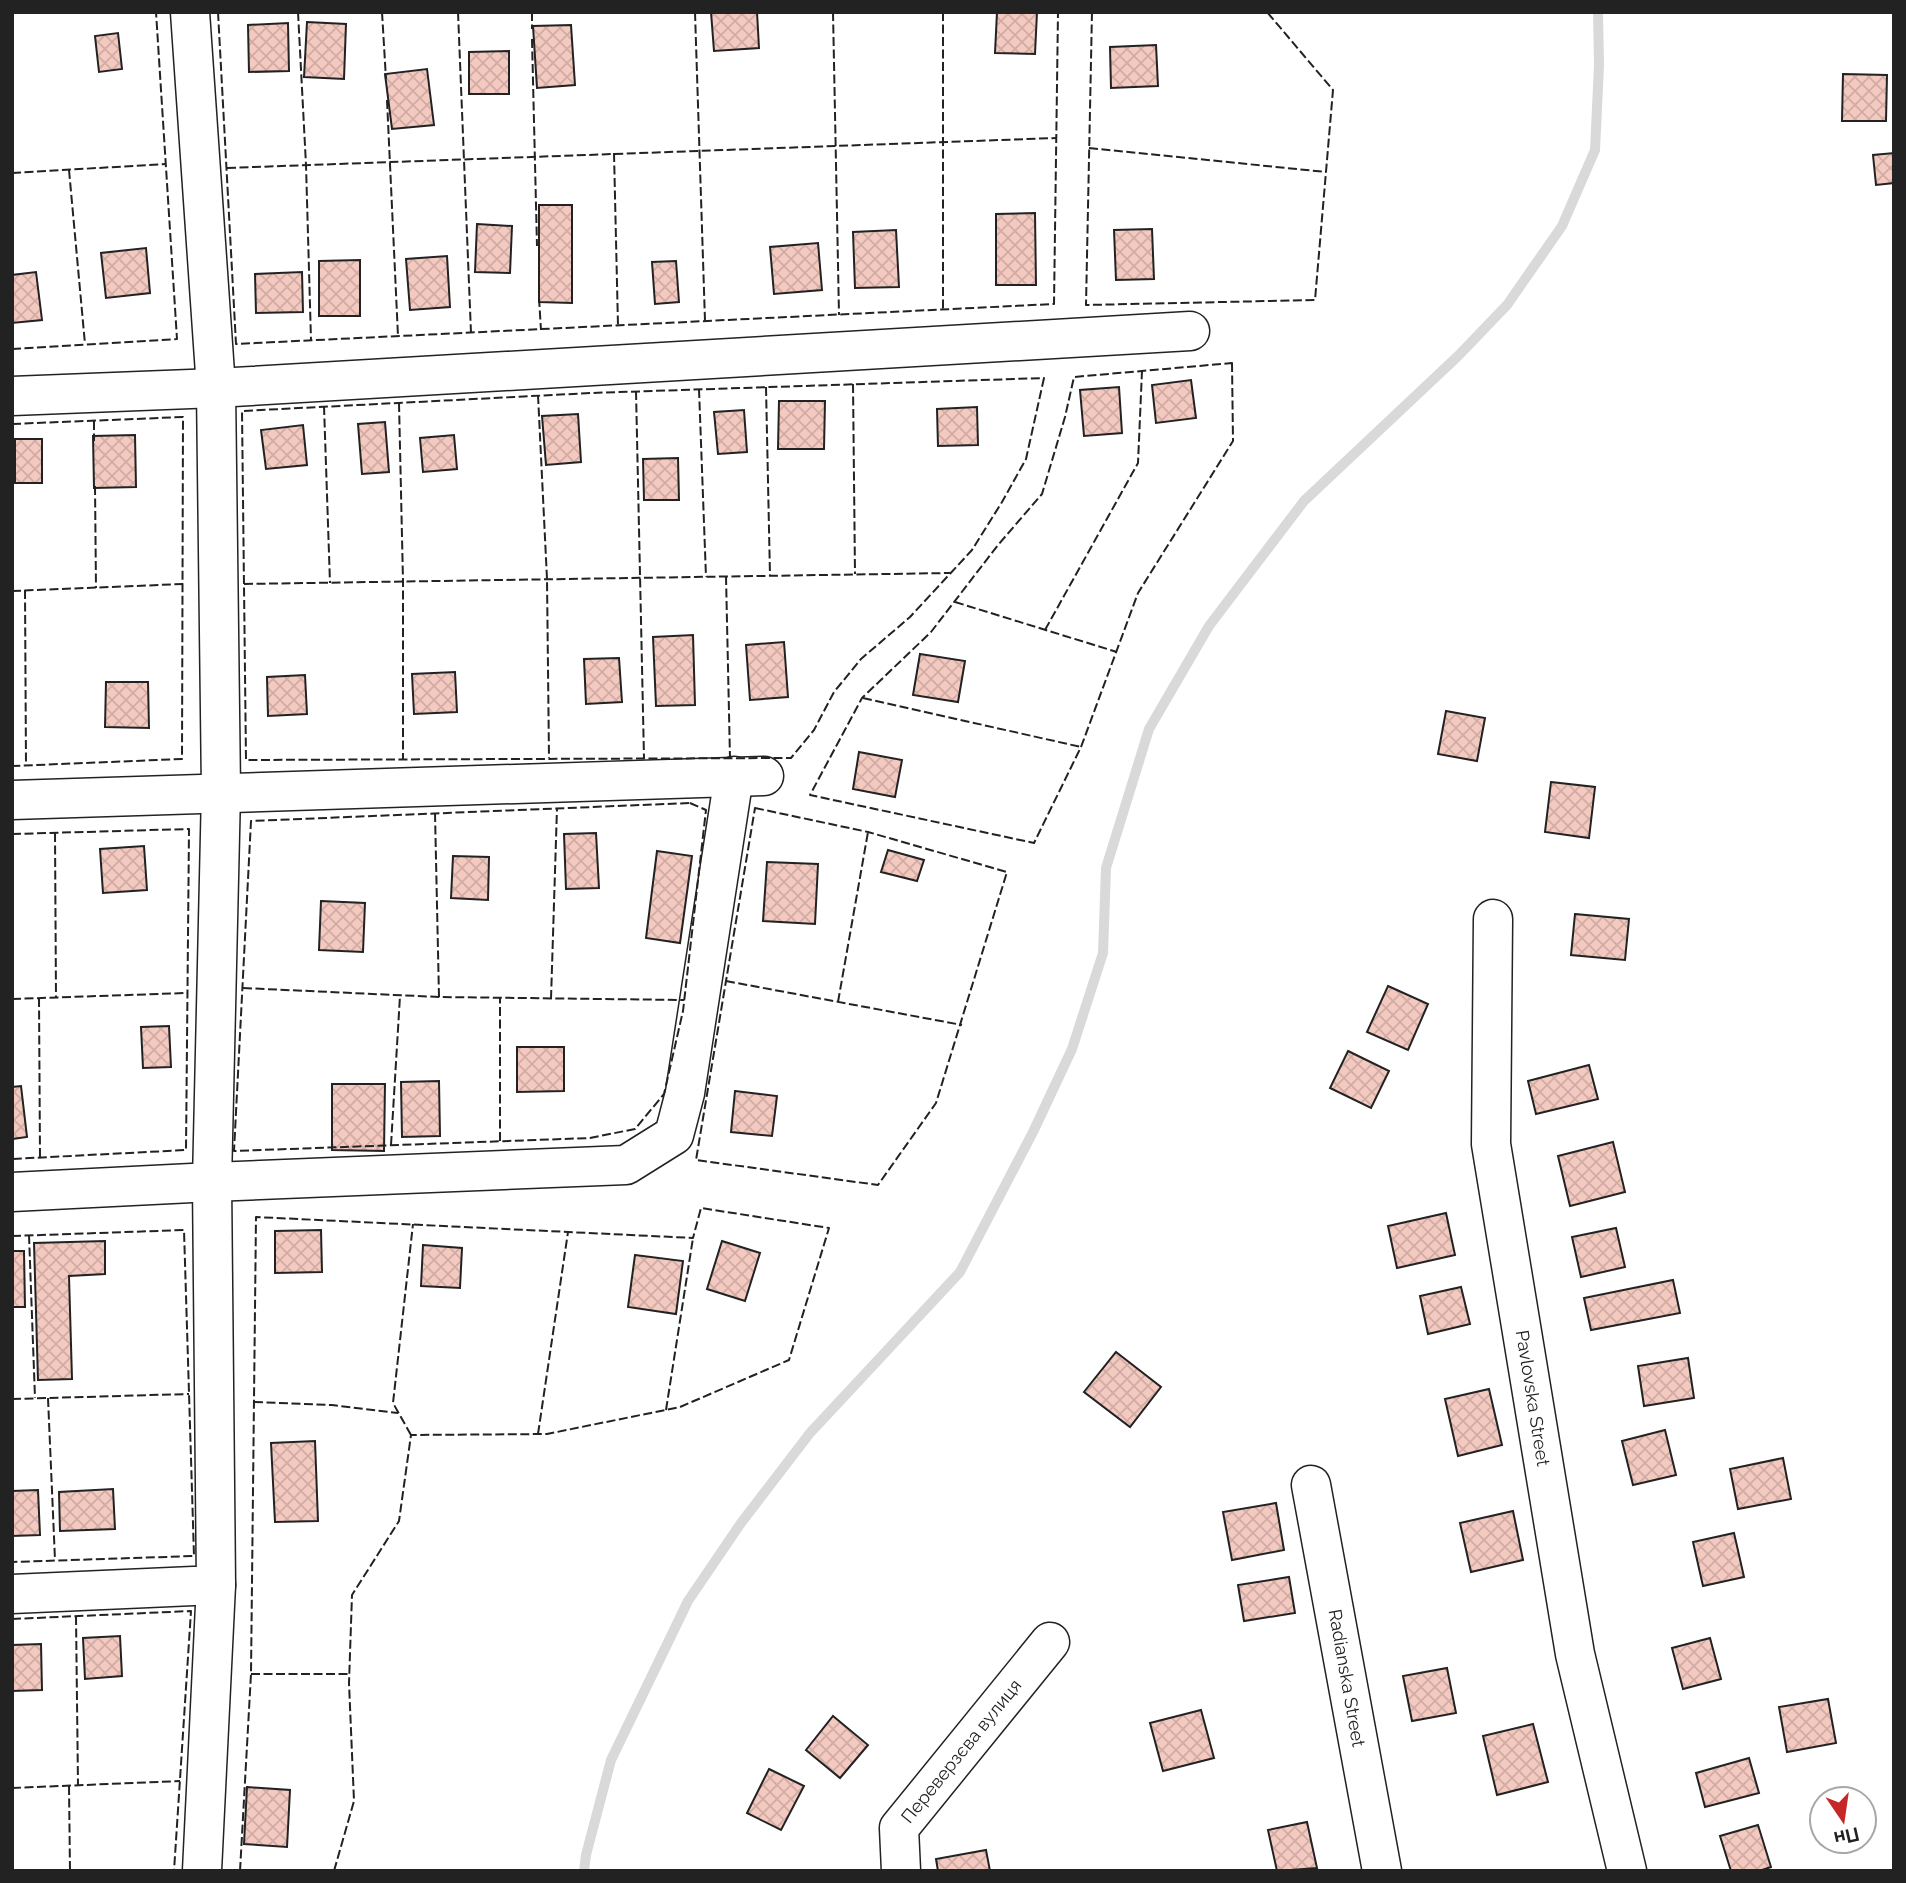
<svg xmlns="http://www.w3.org/2000/svg" width="1906" height="1883" font-family="Raleway,sans-serif">
  <defs>
    <pattern id="building-cross-hatch" width="8" height="8" patternUnits="userSpaceOnUse" patternTransform="scale(1.75)"><rect width="8" height="8" fill="#f3c9c0"/><path d="M0 0l8 8M0 8l8-8" fill="none" stroke="#d0aca5"/></pattern>
  </defs>
  <rect width="100%" height="100%" fill="#fff"/>
  <g fill="none" stroke-linecap="round" stroke-linejoin="round">
    <path stroke="#d9d9d9" stroke-width="10" d="M584,1871L586,1855L611,1760L688,1601L741,1523L810,1433L960,1272L1033,1132L1072,1049L1103,953L1106,868L1149,729L1209,626L1304,501L1458,356L1507,305L1562,226L1595,150L1599,65L1598,12"/>
  </g>
  <g fill="url(#building-cross-hatch)" stroke="#222" stroke-width="2">
    <path d="M711,12H757L759,48L714,51Z"/>
    <path d="M997,12H1037L1035,54L995,53Z"/>
    <path d="M307,22L346,24L344,79L304,77Z"/>
    <path d="M288,23L289,71L249,72L248,25Z"/>
    <path d="M571,25L575,85L537,88L533,26Z"/>
    <path d="M118,33L122,69L99,72L95,36Z"/>
    <path d="M1156,45L1158,86L1111,88L1110,47Z"/>
    <path d="M509,51V94H469V52Z"/>
    <path d="M427,69L434,125L392,129L385,74Z"/>
    <path d="M1843,74L1887,75L1886,121H1842Z"/>
    <path d="M1894,153V183L1876,185L1873,155Z"/>
    <path d="M539,205H572V303L539,302Z"/>
    <path d="M1035,213L1036,285H996V214Z"/>
    <path d="M477,224L512,226L510,273L475,272Z"/>
    <path d="M1152,229L1154,279L1116,280L1114,230Z"/>
    <path d="M896,230L899,287L855,288L853,232Z"/>
    <path d="M818,243L822,290L774,294L770,247Z"/>
    <path d="M146,248L150,293L106,298L101,253Z"/>
    <path d="M447,256L450,307L410,310L406,259Z"/>
    <path d="M360,260V316H319V261Z"/>
    <path d="M676,261L679,302L655,304L652,262Z"/>
    <path d="M36,272L42,320L12,323V275Z"/>
    <path d="M302,272L303,312L256,313L255,274Z"/>
    <path d="M1191,380L1196,418L1156,423L1152,385Z"/>
    <path d="M1119,387L1122,433L1084,436L1080,390Z"/>
    <path d="M779,401H825L824,449H778Z"/>
    <path d="M977,407L978,445L938,446L937,409Z"/>
    <path d="M744,410L747,452L718,454L714,412Z"/>
    <path d="M578,414L581,462L546,465L542,416Z"/>
    <path d="M385,422L389,472L362,474L358,424Z"/>
    <path d="M303,425L307,465L266,469L261,430Z"/>
    <path d="M135,435L136,487L94,488L93,436Z"/>
    <path d="M454,435L457,469L423,472L420,438Z"/>
    <rect x="15" y="439" width="27" height="44"/>
    <path d="M678,458L679,500H644L643,459Z"/>
    <path d="M693,635L695,705L656,706L653,637Z"/>
    <path d="M784,642L788,697L750,700L746,645Z"/>
    <path d="M920,654L965,661L958,702L913,695Z"/>
    <path d="M619,658L622,702L586,704L584,659Z"/>
    <path d="M455,672L457,712L414,714L412,674Z"/>
    <path d="M305,675L307,714L268,716L267,677Z"/>
    <path d="M106,682H148L149,728L105,727Z"/>
    <path d="M1446,711L1485,718L1477,761L1438,754Z"/>
    <path d="M859,752L902,760L895,797L853,789Z"/>
    <path d="M1551,782L1595,787L1589,838L1545,832Z"/>
    <path d="M596,833L599,888L566,889L564,834Z"/>
    <path d="M144,846L147,890L103,893L100,849Z"/>
    <path d="M888,850L924,860L917,881L881,872Z"/>
    <path d="M657,851L692,856L680,943L646,938Z"/>
    <path d="M453,856L489,857L488,900L451,898Z"/>
    <path d="M767,862L818,864L815,924L763,921Z"/>
    <path d="M321,901L365,903L363,952L319,950Z"/>
    <path d="M1575,914L1629,919L1625,960L1571,955Z"/>
    <path d="M1388,986L1428,1004L1408,1050L1367,1032Z"/>
    <path d="M169,1026L171,1067L143,1068L141,1027Z"/>
    <path d="M517,1047H564V1091L517,1092Z"/>
    <path d="M1348,1051L1389,1071L1371,1108L1330,1088Z"/>
    <path d="M1589,1065L1598,1099L1536,1114L1528,1081Z"/>
    <path d="M439,1081L440,1136L402,1137L401,1082Z"/>
    <path d="M332,1084H385L384,1151L332,1150Z"/>
    <path d="M21,1086L27,1137L12,1139V1087Z"/>
    <path d="M735,1091L777,1096L772,1136L731,1132Z"/>
    <path d="M1613,1142L1625,1192L1570,1206L1558,1156Z"/>
    <path d="M1446,1213L1455,1255L1397,1268L1388,1226Z"/>
    <path d="M1616,1228L1625,1267L1581,1277L1572,1237Z"/>
    <path d="M321,1230L322,1272L275,1273V1231Z"/>
    <path d="M105,1241V1274L69,1276L72,1379L38,1380L34,1243Z"/>
    <path d="M722,1241L760,1253L745,1301L707,1289Z"/>
    <path d="M423,1245L462,1248L460,1288L421,1286Z"/>
    <path d="M12,1251H24L25,1307H12Z"/>
    <path d="M635,1255L683,1261L676,1314L628,1307Z"/>
    <path d="M1673,1280L1680,1313L1591,1330L1584,1298Z"/>
    <path d="M1461,1287L1470,1324L1428,1334L1420,1296Z"/>
    <path d="M1116,1352L1161,1387L1130,1427L1084,1392Z"/>
    <path d="M1688,1358L1694,1398L1644,1406L1638,1366Z"/>
    <path d="M1489,1389L1502,1445L1458,1456L1445,1399Z"/>
    <path d="M1665,1430L1676,1475L1633,1485L1622,1441Z"/>
    <path d="M315,1441L318,1521L275,1522L271,1443Z"/>
    <path d="M1783,1458L1791,1499L1738,1509L1730,1469Z"/>
    <path d="M113,1489L115,1529L60,1531L59,1492Z"/>
    <path d="M38,1490L40,1535L12,1536V1491Z"/>
    <path d="M1276,1503L1284,1550L1232,1560L1223,1512Z"/>
    <path d="M1513,1511L1523,1560L1471,1572L1460,1523Z"/>
    <path d="M1734,1533L1744,1577L1703,1586L1693,1542Z"/>
    <path d="M1289,1577L1295,1613L1244,1621L1238,1585Z"/>
    <path d="M120,1636L122,1676L85,1679L83,1638Z"/>
    <path d="M1710,1638L1721,1679L1683,1689L1672,1648Z"/>
    <path d="M41,1644L42,1690L12,1691V1645Z"/>
    <path d="M1447,1668L1456,1713L1412,1721L1403,1676Z"/>
    <path d="M1828,1699L1836,1743L1787,1752L1779,1707Z"/>
    <path d="M1201,1710L1214,1758L1163,1771L1150,1723Z"/>
    <path d="M833,1716L868,1745L840,1778L806,1750Z"/>
    <path d="M1533,1724L1548,1782L1497,1795L1483,1736Z"/>
    <path d="M1749,1758L1759,1793L1705,1807L1696,1773Z"/>
    <path d="M769,1769L804,1786L781,1830L747,1813Z"/>
    <path d="M247,1787L290,1790L287,1847L244,1844Z"/>
    <path d="M1307,1822L1317,1868L1277,1871L1268,1830Z"/>
    <path d="M1758,1825L1771,1867L1759,1871H1731L1720,1836Z"/>
    <path d="M986,1850L990,1871H938L936,1859Z"/>
  </g>
  <g fill="none" stroke-linecap="round" stroke-linejoin="round">
    <g stroke="#222" stroke-width="41">
      <g id="minor">
        <path d="M12,396L216,388L1190,331"/>
        <path d="M12,800L764,776"/>
        <path d="M1493,919L1491,1144L1575,1654L1627,1871"/>
        <path d="M12,1192L212,1182L626,1165L674,1135L685,1093L734,776"/>
        <path d="M1311,1485L1382,1871"/>
        <path d="M12,1594L216,1585L212,1182L221,791L216,388L190,12"/>
        <path d="M202,1871L216,1585"/>
        <path d="M901,1871L899,1828L1050,1642"/>
      </g>
    </g>
    <use href="#minor" stroke="#fff" stroke-width="38"/>
    <g stroke="#222" stroke-width="2" stroke-dasharray="9 3.5" stroke-linecap="butt">
      <path d="M218,12L236,344L1054,304L1058,12"/>
      <path d="M298,12L306,165L311,340"/>
      <path d="M382,12L386,79"/>
      <path d="M458,12L471,333"/>
      <path d="M532,12V29"/>
      <path d="M695,12L705,321"/>
      <path d="M833,12L839,315"/>
      <path d="M943,12V310"/>
      <path d="M1092,12L1086,305L1315,300L1333,90L1267,12"/>
      <path d="M532,39L537,246"/>
      <path d="M387,100L398,336"/>
      <path d="M1089,148L1326,172"/>
      <path d="M614,153L618,326"/>
      <path d="M227,168L1056,138"/>
      <path d="M69,170L85,344"/>
      <path d="M12,173L166,164"/>
      <path d="M539,298L541,330"/>
      <path d="M12,349L177,339L156,12"/>
      <path d="M1232,363L1233,441L1138,593L1081,747L1034,843L810,795L862,698L931,632L998,545L1042,494L1065,417L1074,377Z"/>
      <path d="M1044,378L1026,459L1002,502L972,550L910,617L861,659L834,692L814,730L791,758L246,760L242,411L591,393Z"/>
      <path d="M853,384L855,574"/>
      <path d="M766,387L770,576"/>
      <path d="M699,389L706,577"/>
      <path d="M636,391L644,758"/>
      <path d="M538,395L547,579L549,758"/>
      <path d="M399,403L403,581V760"/>
      <path d="M324,406L330,583"/>
      <path d="M94,421V441"/>
      <path d="M12,424L183,417L182,759L12,766"/>
      <path d="M95,486L96,588"/>
      <path d="M726,576L730,758"/>
      <path d="M244,584L951,573"/>
      <path d="M25,590L26,765"/>
      <path d="M12,591L183,584"/>
      <path d="M955,602L1117,652"/>
      <path d="M1045,630L1138,463L1142,371"/>
      <path d="M863,698L1081,747"/>
      <path d="M690,803L706,810L683,1011L664,1094L635,1129L590,1138L234,1151L251,821Z"/>
      <path d="M755,808L868,832L1007,872L936,1103L878,1185L696,1160Z"/>
      <path d="M435,813L439,997"/>
      <path d="M55,833L56,998"/>
      <path d="M12,834L189,829L186,1150L12,1159"/>
      <path d="M726,981L962,1025"/>
      <path d="M243,988L439,997L684,1000"/>
      <path d="M39,998L40,1158"/>
      <path d="M12,999L187,993"/>
      <path d="M551,999L557,808"/>
      <path d="M838,1002L868,832"/>
      <path d="M500,1141V998"/>
      <path d="M391,1145L400,996"/>
      <path d="M29,1235L35,1398"/>
      <path d="M12,1236L184,1230L194,1556L12,1562"/>
      <path d="M48,1398L55,1560"/>
      <path d="M12,1399L189,1394"/>
      <path d="M254,1402L332,1405L398,1413"/>
      <path d="M666,1410L693,1238"/>
      <path d="M538,1434L568,1232"/>
      <path d="M411,1435L393,1403L413,1224"/>
      <path d="M76,1616L78,1785"/>
      <path d="M12,1619L191,1611L174,1871"/>
      <path d="M251,1674H350"/>
      <path d="M69,1786L70,1871"/>
      <path d="M12,1788L180,1781"/>
      <path d="M240,1871L251,1674L256,1217L693,1238L701,1208L829,1228L789,1360L680,1407L547,1434L411,1435L399,1521L352,1595L349,1683L354,1801L334,1871"/>
    </g>
  </g>
  <g text-anchor="middle" dominant-baseline="central" stroke-width="5" stroke-linejoin="round" paint-order="stroke">
    <g font-size="18" fill="#222" stroke="#fff">
      <text transform="translate(1533 1398) rotate(81)">Pavlovska Street</text>
      <text transform="translate(1347 1678) rotate(80)">Radianska Street</text>
      <text transform="translate(961 1751) rotate(-51)">Переверзєва вулиця</text>
    </g>
  </g>
  <rect width="1906" height="1883" fill="none" stroke="#222222" stroke-width="28"/>
  <g transform="translate(1843 1820) rotate(167)"><circle r="33" fill="#ffffff" stroke="#a7a7a7" stroke-width="2"/>
  <path d="M0-5L12 26L0 18L-12 26Z" fill="#c62828"/>
  <text y="-10" font-size="19" font-weight="bold" text-anchor="middle" fill="#222222">Пн</text>
  </g>
</svg>
